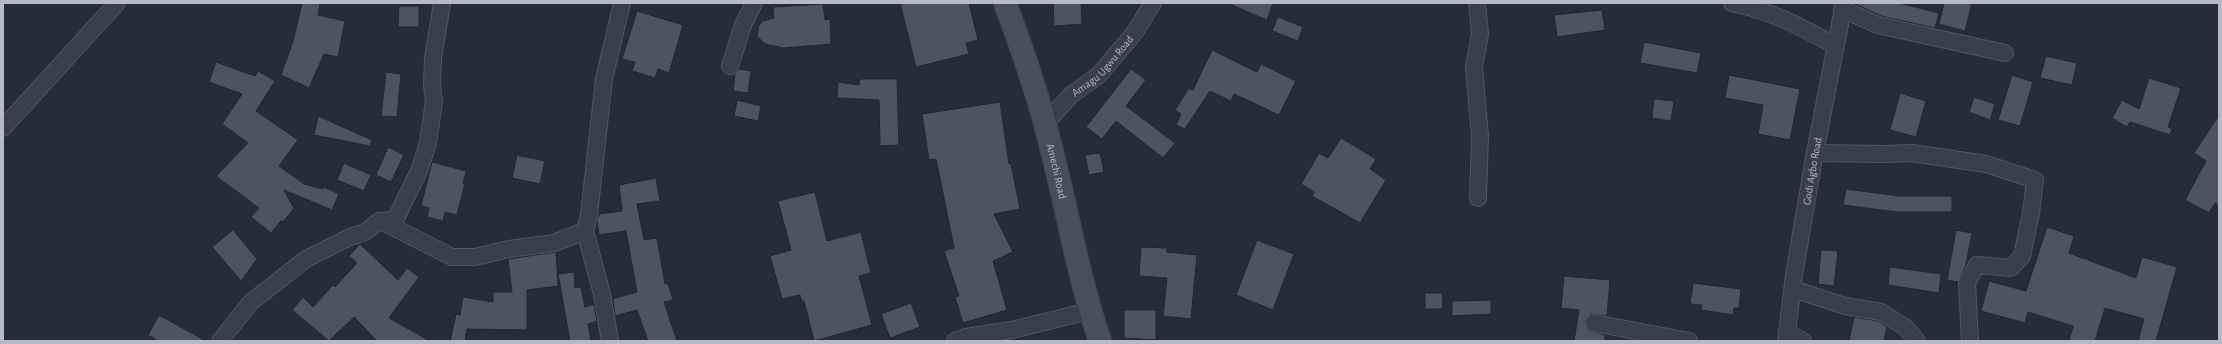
<svg xmlns="http://www.w3.org/2000/svg" width="2222" height="344" font-family="'Alegreya Sans',sans-serif">
  <rect width="100%" height="100%" fill="#252c3a"/>
  <g fill="#4c5463" stroke="#202631">
    <path d="M302,3H320L318,15L345,21L338,57L324,54L309,88L281,75L293,41Z"/>
    <path d="M900,3H969L978,40L966,43L969,54L916,67Z"/>
    <path d="M1053,3H1081L1082,24L1054,26Z"/>
    <path d="M1227,3H1273L1267,20Z"/>
    <path d="M1853,3H1899L1939,13L1935,28L1881,16Z"/>
    <path d="M1944,3H1972L1965,31L1939,24Z"/>
    <path d="M823,4L825,20L830,19L831,44L784,48L765,44L757,36L759,25L763,21L774,18L773,7Z"/>
    <path d="M399,6H419V27H398Z"/>
    <path d="M1602,10L1605,30L1557,37L1554,15Z"/>
    <path d="M637,11L683,25L669,73L658,69L655,78L632,71L635,62L622,59Z"/>
    <path d="M1278,17L1303,27L1298,41L1272,31Z"/>
    <path d="M1644,42L1701,53L1697,73L1640,63Z"/>
    <path d="M1212,50L1257,72L1261,64L1296,81L1279,115L1234,94L1231,101L1210,91L1185,129L1176,125L1181,114L1175,110L1189,88L1193,90Z"/>
    <path d="M2046,56L2077,63L2072,85L2040,78Z"/>
    <path d="M216,62L255,76L258,71L275,81L256,111L298,140L279,166L304,184L323,189L324,187L339,194L332,210L284,190L294,208L284,221H281L271,233L251,217L259,208L216,176L248,143L222,124L242,94L209,82Z"/>
    <path d="M739,69L751,71L748,93L733,91L735,74Z"/>
    <path d="M1131,69L1146,80L1126,106L1175,143L1163,158L1116,121L1102,139L1086,127Z"/>
    <path d="M386,72L401,74L397,117L381,116Z"/>
    <path d="M1729,75L1800,89L1790,140L1758,134L1763,105L1725,98Z"/>
    <path d="M2012,75L2033,82L2020,126L1998,120Z"/>
    <path d="M2149,78L2181,88L2168,127L2172,129L2170,135L2130,122L2127,127L2112,118L2122,100L2139,109Z"/>
    <path d="M860,79H897L899,145L880,146L879,100L837,98L838,82L859,85Z"/>
    <path d="M1900,93L1926,101L1916,137L1890,130Z"/>
    <path d="M1974,97L1995,104L1990,120L1969,112Z"/>
    <path d="M1654,99L1674,101L1671,121L1652,118Z"/>
    <path d="M737,100L761,106L758,121L734,116Z"/>
    <path d="M1000,102L1009,164H1011L1020,209L994,214L1013,252L993,261L1007,310L963,323L955,297L959,296L944,251L954,248L936,159L929,160L922,114Z"/>
    <path d="M2219,115V205L2215,203L2209,213L2185,200L2206,161L2194,153Z"/>
    <path d="M318,116L372,140L370,146L314,135Z"/>
    <path d="M1341,138L1376,159L1370,169L1386,180L1360,223L1312,196L1314,192L1301,184L1319,153L1328,158Z"/>
    <path d="M388,147L404,155L391,182L376,175Z"/>
    <path d="M1100,153L1104,172L1089,175L1085,155Z"/>
    <path d="M517,155L545,161L540,184L512,178Z"/>
    <path d="M432,162L466,171L463,184H465L457,215L445,212L443,221L427,217L429,208L421,206Z"/>
    <path d="M344,163L371,175L364,191L337,180Z"/>
    <path d="M656,178L660,201L637,204L644,240L657,238L665,284L668,283L673,300L664,302L677,341H648L637,310L615,316L613,299L637,292L626,231L599,235L597,221L599,214L622,211L619,185Z"/>
    <path d="M1846,189L1899,196H1952V212H1897L1843,205Z"/>
    <path d="M815,192L827,241L861,232L871,273L859,276L872,325L814,341L804,301H802L800,295L782,299L770,256L791,250L778,201Z"/>
    <path d="M2047,227L2074,236L2069,253L2136,278L2142,257L2177,267L2156,341H2138L2144,319L2105,308L2095,341H2069L2073,326L2028,312L2025,323L1981,311L1989,281L2026,291Z"/>
    <path d="M233,230L257,259L241,281L212,247Z"/>
    <path d="M1956,230L1972,233L1966,265L1958,282L1947,280Z"/>
    <path d="M1257,240L1294,254L1273,310L1236,295Z"/>
    <path d="M360,244L398,280L407,268L419,277L389,318L430,341H377L354,317L329,341L292,310L303,297L313,307L333,285L335,287L357,263L349,256Z"/>
    <path d="M1141,247L1167,248V252L1197,255L1191,319L1163,316L1167,278L1139,276Z"/>
    <path d="M1821,250L1838,251L1834,286L1818,284Z"/>
    <path d="M556,252L558,286L527,290V330L467,329L465,341H450L456,314L460,315L463,297L493,302V292H512L508,259Z"/>
    <path d="M1890,267L1941,274L1939,293L1888,285Z"/>
    <path d="M574,272L575,288L581,287L585,307L594,304L597,321L588,324L591,341H570L558,274Z"/>
    <path d="M1564,276L1610,280L1607,316L1591,314L1585,322L1588,330L1605,335V341H1574L1579,310L1561,308Z"/>
    <path d="M1693,283L1741,289L1739,308H1734L1733,315L1701,310L1702,305L1690,304Z"/>
    <path d="M1425,293H1442L1443,309H1425Z"/>
    <path d="M1491,300V314L1452,316V301Z"/>
    <path d="M911,303L920,327L890,338L881,314Z"/>
    <path d="M1124,310H1156V340L1124,338Z"/>
    <path d="M159,315L206,341H158L148,335Z"/>
    <path d="M1854,317L1878,321L1887,327L1884,341H1849Z"/>
  </g>
  <g fill="none" stroke-linecap="round" stroke-linejoin="round">
    <g stroke="#515762" stroke-width="18">
      <g id="street">
        <path d="M1477,3L1480,34L1474,67L1480,136L1478,198"/>
        <path d="M1732,3C1772,11 1799,26 1834,45"/>
        <path d="M1842,9L1878,25L2005,53"/>
        <path d="M730,66L743,25L754,3"/>
        <path id="s1" d="M1045,124L1071,95L1099,75L1135,32L1153,3"/>
        <path d="M3,128L117,3"/>
        <path d="M1815,153L1885,154L1912,153L1986,164L2035,180L2031,213L2022,256L2011,268L1977,265L1967,283L1970,341"/>
        <path d="M381,221L452,257H475L509,249L554,243L585,231"/>
        <path d="M1793,289L1845,306L1881,312L1906,328L1917,341"/>
        <path d="M1594,323L1689,341"/>
        <path d="M1787,333L1803,341"/>
        <path d="M220,341L250,303L306,259L350,237L365,232L379,221L395,220L419,171L428,143L434,101L432,85L433,58L442,3"/>
        <path d="M610,341L602,294L585,231L589,215L604,79L622,3"/>
        <path d="M955,341L966,337L1012,330L1089,311"/>
        <path id="s2" d="M1786,341L1794,275L1814,158L1844,3"/>
      </g>
    </g>
    <g stroke="#424853" stroke-width="24">
      <g id="secondary">
        <path id="s3" d="M1005,3C1020,43 1034,83 1045,124C1065,196 1076,270 1100,341"/>
      </g>
    </g>
    <use href="#street" stroke="#393f4a" stroke-width="16"/>
    <use href="#secondary" stroke="#474e5d" stroke-width="22"/>
  </g>
  <g text-anchor="middle" dominant-baseline="central" stroke-width="3" stroke-linejoin="round" paint-order="stroke">
    <g font-size="11" fill="#b5bac6" stroke="#1e242f">
      <text stroke="none"><textPath href="#s1" startOffset="82">Amagu Ugwu Road</textPath></text>
      <text stroke="none"><textPath href="#s3" startOffset="176">Amechi Road</textPath></text>
      <text stroke="none"><textPath href="#s2" startOffset="172">Godi Agbo Road</textPath></text>
    </g>
  </g>
  <rect width="2222" height="344" fill="none" stroke="#b5bac6" stroke-width="8"/>
</svg>
